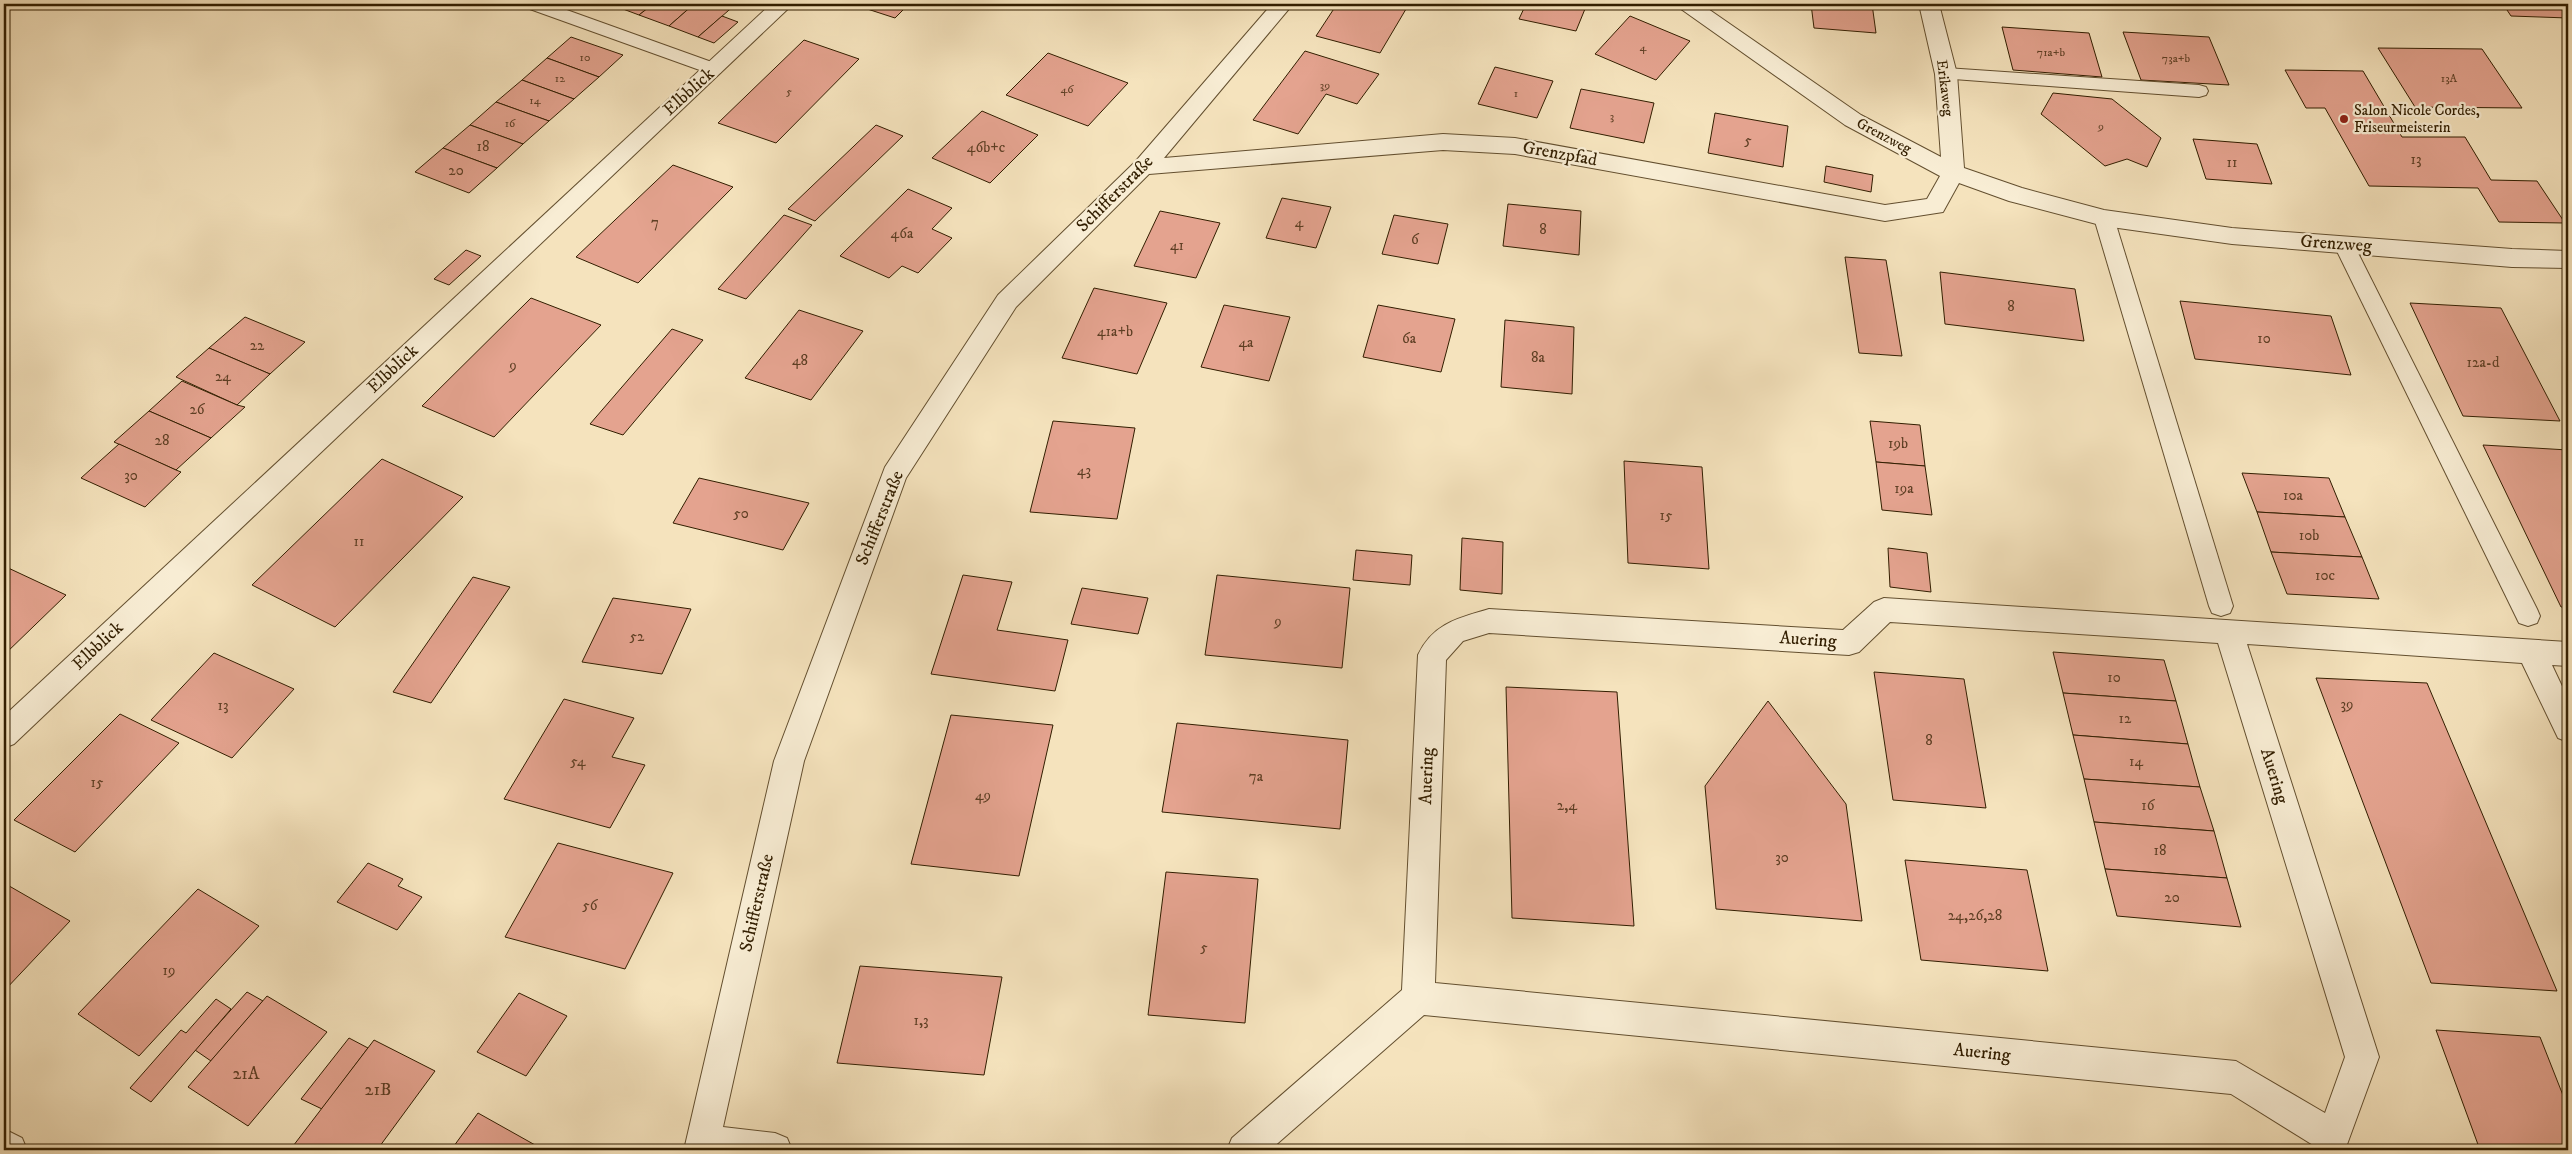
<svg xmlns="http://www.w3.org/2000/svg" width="2572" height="1154" font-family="'IM FELL DW Pica',serif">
  <rect width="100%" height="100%" fill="#f5e3bd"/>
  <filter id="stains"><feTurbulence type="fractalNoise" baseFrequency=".004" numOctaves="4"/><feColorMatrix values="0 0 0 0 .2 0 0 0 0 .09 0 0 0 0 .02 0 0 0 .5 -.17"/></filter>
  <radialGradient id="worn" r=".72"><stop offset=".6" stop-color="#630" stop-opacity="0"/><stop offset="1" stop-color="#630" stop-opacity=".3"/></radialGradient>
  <g fill="#e4a38f" stroke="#321e00">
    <path d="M619,4H653L639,15L615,6Z"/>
    <path d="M653,4H694L669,26L639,15Z"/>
    <path d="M694,4H736L698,37L669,26Z"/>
    <path d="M852,4H909L895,18Z"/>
    <path d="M1337,4H1409L1380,53L1316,36Z"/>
    <path d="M1526,4H1587L1576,31L1519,19Z"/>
    <path d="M1811,4H1872L1876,33L1814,28Z"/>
    <path d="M2263,4H2328L2331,9L2265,7Z"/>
    <path d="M2503,4H2568V18L2511,16Z"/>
    <path d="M722,16L738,22L714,43L698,37Z"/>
    <path d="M1630,16L1690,41L1656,80L1595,54Z"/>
    <path d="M2002,27L2089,33L2102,77L2013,70Z"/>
    <path d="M2123,32L2209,37L2229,85L2141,80Z"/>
    <path d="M571,37L623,55L599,77L547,58Z"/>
    <path d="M804,40L859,59L776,143L718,123Z"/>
    <path d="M2378,48L2482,49L2522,108L2415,107Z"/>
    <path d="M1305,51L1379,74L1357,104L1326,94L1298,134L1253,120Z"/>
    <path d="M1048,53L1128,83L1088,126L1006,95Z"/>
    <path d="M547,58L599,77L574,99L522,80Z"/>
    <path d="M1495,67L1553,81L1537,118L1478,104Z"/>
    <path d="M2285,70L2363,71L2402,137H2465L2491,180L2537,181L2565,223L2499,222L2478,188L2369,186L2325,108H2306Z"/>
    <path d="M522,80L574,99L549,121L496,102Z"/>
    <path d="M1581,89L1654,103L1644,143L1570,128Z"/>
    <path d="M2053,93L2112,99L2161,138L2147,167L2127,159L2105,166L2041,114Z"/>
    <path d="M496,102L549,121L523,144L470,125Z"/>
    <path d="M982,111L1038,135L990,183L932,158Z"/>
    <path d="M1715,113L1788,126L1783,167L1708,153Z"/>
    <path d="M470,125L523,144L497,168L443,148Z"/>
    <path d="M876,125L903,136L815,221L788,209Z"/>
    <path d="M2193,139L2257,144L2272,184L2206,179Z"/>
    <path d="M443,148L497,168L469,193L415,172Z"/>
    <path d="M673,165L733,187L638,283L576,257Z"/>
    <path d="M1826,166L1873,175L1871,192L1824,182Z"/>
    <path d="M908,189L952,208L932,229L952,238L918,273L902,266L889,278L840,256Z"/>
    <path d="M1282,198L1331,207L1316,248L1266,238Z"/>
    <path d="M1508,204L1581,211L1579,255L1503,246Z"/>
    <path d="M1160,211L1220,223L1196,278L1134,266Z"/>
    <path d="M784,215L812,225L746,299L718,289Z"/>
    <path d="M1394,215L1448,224L1438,264L1382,254Z"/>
    <path d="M466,250L481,256L449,285L434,279Z"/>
    <path d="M1845,257L1886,260L1902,356L1859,353Z"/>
    <path d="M1940,272L2075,289L2084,341L1945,324Z"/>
    <path d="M1094,288L1167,303L1137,374L1062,358Z"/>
    <path d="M531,298L601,325L494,437L422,406Z"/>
    <path d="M2180,301L2331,316L2351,375L2195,359Z"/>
    <path d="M2410,303L2501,308L2560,421L2463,416Z"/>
    <path d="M1224,305L1290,317L1269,381L1201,367Z"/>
    <path d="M1378,305L1455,319L1441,372L1363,357Z"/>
    <path d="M799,310L863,331L811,400L745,378Z"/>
    <path d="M245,317L305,342L270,374L209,348Z"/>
    <path d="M1505,320L1574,327L1572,394L1501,387Z"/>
    <path d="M672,329L703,340L623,435L590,424Z"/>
    <path d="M209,348L270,374L237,405L176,377Z"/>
    <path d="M182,381L237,405L245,407L211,438L149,411Z"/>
    <path d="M149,411L211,438L176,470L114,442Z"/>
    <path d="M1053,421L1135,428L1117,519L1030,512Z"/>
    <path d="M1870,421L1920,425L1925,466L1876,462Z"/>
    <path d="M119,444L176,470L181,472L145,507L81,478Z"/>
    <path d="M2483,445L2568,450V607H2561Z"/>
    <path d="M382,459L463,497L335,627L252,585Z"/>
    <path d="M1624,461L1702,467L1709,569L1628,563Z"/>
    <path d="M1876,462L1925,466L1932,515L1882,510Z"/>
    <path d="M2242,473L2329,478L2345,517L2257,512Z"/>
    <path d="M699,478L809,503L783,550L673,523Z"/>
    <path d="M2257,512L2345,517L2362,557L2271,552Z"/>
    <path d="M1462,538L1503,542L1502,594L1460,590Z"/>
    <path d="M1888,548L1927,553L1931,592L1890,587Z"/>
    <path d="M1356,550L1412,555L1410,585L1353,580Z"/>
    <path d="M2271,552L2362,557L2379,599L2287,594Z"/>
    <path d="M4,566L66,595L4,655Z"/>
    <path d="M963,575L1012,582L997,630L1068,640L1055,691L931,674Z"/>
    <path d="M1217,575L1350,588L1342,668L1205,655Z"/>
    <path d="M473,577L510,587L431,703L393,692Z"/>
    <path d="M1082,588L1148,598L1138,634L1071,624Z"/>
    <path d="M613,598L691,609L662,674L582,662Z"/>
    <path d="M2053,652L2164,660L2176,701L2063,693Z"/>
    <path d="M214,653L294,689L232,758L151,720Z"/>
    <path d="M1874,672L1964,679L1986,808L1893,800Z"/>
    <path d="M2316,678L2427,683L2557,991L2431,983Z"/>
    <path d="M1506,687L1617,692L1634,926L1512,918Z"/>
    <path d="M2063,693L2176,701L2188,744L2073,735Z"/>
    <path d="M564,699L634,718L612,757L645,765L610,828L504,799Z"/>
    <path d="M1768,701L1846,804L1862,921L1716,909L1705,786Z"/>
    <path d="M120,714L179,743L75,852L14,820Z"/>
    <path d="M951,715L1053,725L1019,876L911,864Z"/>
    <path d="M1177,723L1348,740L1340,829L1162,812Z"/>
    <path d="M2073,735L2188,744L2200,787L2084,779Z"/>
    <path d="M2084,779L2200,787L2214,831L2094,822Z"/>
    <path d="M2094,822L2214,831L2227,878L2105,869Z"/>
    <path d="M558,843L673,873L625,969L505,937Z"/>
    <path d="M1905,860L2027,870L2048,971L1921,960Z"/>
    <path d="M368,863L403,879L398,886L422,897L397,930L337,902Z"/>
    <path d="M2105,869L2227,878L2241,927L2117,916Z"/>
    <path d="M1166,872L1258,879L1245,1023L1148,1015Z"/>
    <path d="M4,883L70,921L4,991Z"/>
    <path d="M198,889L259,926L139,1056L78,1014Z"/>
    <path d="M860,966L1002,977L984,1075L837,1063Z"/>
    <path d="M247,992L263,1001L211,1061L195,1050Z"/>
    <path d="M519,993L567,1016L526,1076L477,1052Z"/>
    <path d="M267,996L327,1032L248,1126L188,1087Z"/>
    <path d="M216,999L231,1009L151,1102L130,1088L181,1030L186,1033Z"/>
    <path d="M2436,1030L2540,1037L2568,1108V1150H2480Z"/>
    <path d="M349,1038L368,1048L322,1109L301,1099Z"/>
    <path d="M374,1040L435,1071L377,1150H290Z"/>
    <path d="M478,1113L544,1150H451Z"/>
  </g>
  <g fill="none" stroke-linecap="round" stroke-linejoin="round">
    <g stroke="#634f2f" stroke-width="2">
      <g id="service">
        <path d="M524,4H550L720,65L723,69L720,73H708L527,8Z"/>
        <path d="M1946,68L2199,85L2206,87L2208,91L2206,95L2199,97L1940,78L1937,74L1940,70Z"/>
        <path d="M2104,211L2111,213L2114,218L2233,606L2230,613L2221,616L2212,613L2209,606L2094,218L2097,213Z"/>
        <path d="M2344,238L2351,240L2354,245L2537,609L2540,616L2537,623L2528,626L2519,623L2334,245L2337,240Z"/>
      </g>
    </g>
    <g stroke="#634f2f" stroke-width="2">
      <g id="minor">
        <path d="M771,4H793L14,744L4,748V716Z"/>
        <path d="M1272,4H1293L1164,158L1443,134L1515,138L1885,205L1927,199L1940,176L1845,125L1681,9L1678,4H1701L1861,115L1941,157L1935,74L1919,4H1939L1957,74L1964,168L2022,188L2104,210L2232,228L2512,249L2568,251V268L2512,267L2232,244L2104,226L2009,201L1959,183L1943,212L1885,221L1515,154L1443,150L1149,174L1016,307L906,478L804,761L723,1127L775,1133L787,1138L792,1150H684L774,761L885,467L998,295L1135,162Z"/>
        <path d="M1884,598L2568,642V666L2552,665L2568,699V742L2558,738L2522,663L2247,644L2379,1057L2345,1150H2321L2231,1094L1424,1015L1270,1150H1227L1232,1138L1402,990L1418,655C1433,623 1459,618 1489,609L1843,630L1874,602ZM1890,622L2218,643L2345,1057L2325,1113L2236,1061L1435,983L1446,660L1463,641L1489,633L1849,655L1859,652Z"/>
        <path d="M4,1129L22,1138L27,1150H4Z"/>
      </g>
    </g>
    <use href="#service" fill="#f8edd4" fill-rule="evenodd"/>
    <use href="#minor" fill="#f8edd4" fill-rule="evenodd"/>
  </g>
  <circle fill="#8f2418" stroke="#f8edd4" stroke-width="2" cx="2344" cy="119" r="5"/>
  <g text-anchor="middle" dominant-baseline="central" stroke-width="4.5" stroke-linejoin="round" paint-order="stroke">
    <g font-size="12" fill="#5e3f24">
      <text x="1643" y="47">4</text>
      <text x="2051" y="52">71a+b</text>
      <text x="585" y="57">10</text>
      <text x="2176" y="58">73a+b</text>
      <text x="560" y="78">12</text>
      <text x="2449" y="78">13A</text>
      <text x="1325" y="85">39</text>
      <text x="1067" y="89">46</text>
      <text x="789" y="91">5</text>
      <text x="1516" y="93">1</text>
      <text x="535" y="100">14</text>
      <text x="1612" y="116">3</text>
      <text x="510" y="123">16</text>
      <text x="2101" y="126">9</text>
    </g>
    <g font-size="15" fill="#321e00" stroke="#f8edd4">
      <text transform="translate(1945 88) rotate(83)">Erikaweg</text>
      <text transform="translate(1884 136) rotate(28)">Grenzweg</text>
    </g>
    <g font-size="15" fill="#321e00" stroke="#f8edd4" text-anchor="start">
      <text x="2354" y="110">Salon Nicole Cordes,<tspan x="2354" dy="17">Friseurmeisterin</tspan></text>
    </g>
    <g font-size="15" fill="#5e3f24">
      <text x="1748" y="140">5</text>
      <text x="483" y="146">18</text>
      <text x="986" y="147">46b+c</text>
      <text x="2416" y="159">13</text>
      <text x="2232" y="162">11</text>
      <text x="456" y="170">20</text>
      <text x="655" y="222">7</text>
      <text x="1299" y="222">4</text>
      <text x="1543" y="229">8</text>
      <text x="902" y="233">46a</text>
      <text x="1415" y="239">6</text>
      <text x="1177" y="245">41</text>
      <text x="2011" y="306">8</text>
      <text x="1115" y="331">41a+b</text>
      <text x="1409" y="338">6a</text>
      <text x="2264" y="338">10</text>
      <text x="1246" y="342">4a</text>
      <text x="257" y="345">22</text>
      <text x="1538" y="357">8a</text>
      <text x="800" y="360">48</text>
      <text x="2483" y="362">12a-d</text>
      <text x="513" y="365">9</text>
      <text x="223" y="376">24</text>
      <text x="197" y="409">26</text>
      <text x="162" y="440">28</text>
      <text x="1898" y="443">19b</text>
      <text x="1084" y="470">43</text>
      <text x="131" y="475">30</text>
      <text x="1904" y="488">19a</text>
      <text x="2293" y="495">10a</text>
      <text x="741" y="513">50</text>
      <text x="1666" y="515">15</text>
      <text x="2309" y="535">10b</text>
      <text x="359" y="541">11</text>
      <text x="2325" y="575">10c</text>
      <text x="1278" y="621">9</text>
      <text x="637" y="636">52</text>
      <text x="2114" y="677">10</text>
      <text x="2347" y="704">39</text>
      <text x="223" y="705">13</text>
      <text x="2125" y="718">12</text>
      <text x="1929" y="740">8</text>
      <text x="578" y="761">54</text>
      <text x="2136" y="761">14</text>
      <text x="1256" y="776">7a</text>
      <text x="97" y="782">15</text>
      <text x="983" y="795">49</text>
      <text x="1567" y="805">2,4</text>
      <text x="2148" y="805">16</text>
      <text x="2160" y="850">18</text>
      <text x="1782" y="857">30</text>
      <text x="2172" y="897">20</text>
      <text x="590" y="905">56</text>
      <text x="1975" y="915">24,26,28</text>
      <text x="1204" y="947">5</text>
      <text x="169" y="970">19</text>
      <text x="921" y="1020">1,3</text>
    </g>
    <g font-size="18" fill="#321e00" stroke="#f8edd4">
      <text transform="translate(689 92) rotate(-42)">Elbblick</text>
      <text transform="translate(1560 154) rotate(10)">Grenzpfad</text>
      <text transform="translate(1115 194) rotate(-45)">Schifferstraße</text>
      <text transform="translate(2336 244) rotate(4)">Grenzweg</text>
      <text transform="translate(393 369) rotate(-43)">Elbblick</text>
      <text transform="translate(880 518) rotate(-68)">Schifferstraße</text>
      <text transform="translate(1808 640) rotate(4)">Auering</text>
      <text transform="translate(98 646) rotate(-43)">Elbblick</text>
      <text transform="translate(1427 776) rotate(-88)">Auering</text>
      <text transform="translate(2274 776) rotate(73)">Auering</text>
      <text transform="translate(757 903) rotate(-77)">Schifferstraße</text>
      <text transform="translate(1982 1053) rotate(6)">Auering</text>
    </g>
    <g font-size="18" fill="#5e3f24">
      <text x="246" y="1074">21A</text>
      <text x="378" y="1090">21B</text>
    </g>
  </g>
  <rect width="2572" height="1154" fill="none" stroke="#f5e3bd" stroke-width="20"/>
  <rect x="5" y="5" width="2562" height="1144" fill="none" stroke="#321e00" stroke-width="2.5"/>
  <rect x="10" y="10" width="2552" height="1134" fill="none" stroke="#321e00"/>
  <rect width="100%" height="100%" filter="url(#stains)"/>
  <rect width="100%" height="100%" fill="url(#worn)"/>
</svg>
